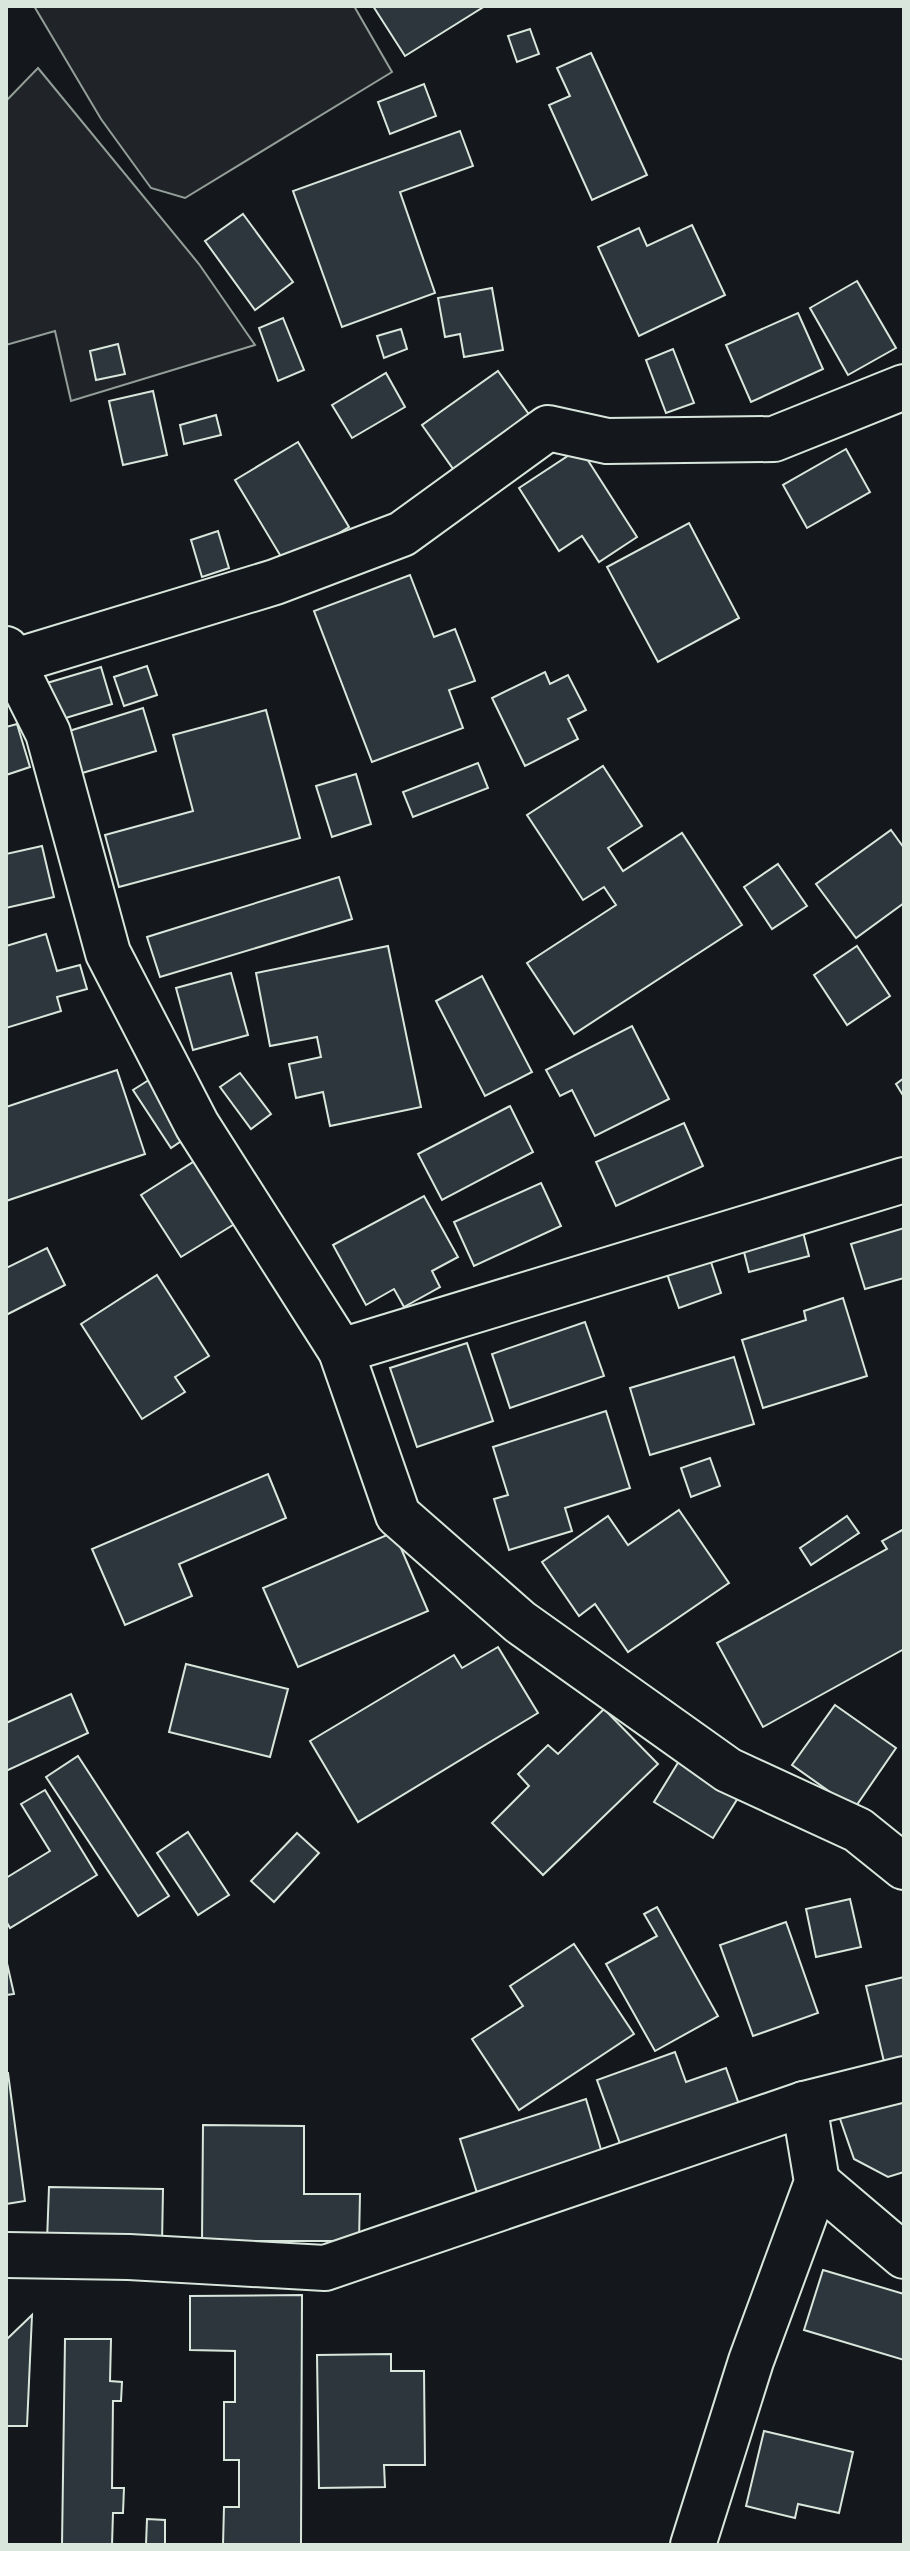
<svg xmlns="http://www.w3.org/2000/svg" width="910" height="2551" font-family="Raleway,sans-serif">
  <rect width="100%" height="100%" fill="#14181c"/>
  <g fill="#202428" stroke="#939e99" stroke-width="2">
    <path d="M34,6H354L392,72L185,198L151,188L101,119Z"/>
    <path d="M38,68L199,264L255,345L71,401L55,331L6,345V101Z"/>
  </g>
  <g fill="#2c363c" stroke="#d8e6dc" stroke-width="2">
    <path d="M373,6H485L405,56Z"/>
    <path d="M530,29L539,54L517,62L508,36Z"/>
    <path d="M591,53L647,175L592,200L549,105L570,96L557,68Z"/>
    <path d="M424,84L436,116L390,134L378,102Z"/>
    <path d="M460,131L473,166L400,192L435,293L342,327L293,191Z"/>
    <path d="M243,214L293,282L255,310L205,241Z"/>
    <path d="M692,225L725,295L639,336L598,247L639,228L647,246Z"/>
    <path d="M857,281L896,348L848,375L810,308Z"/>
    <path d="M492,288L503,350L464,357L460,334L445,337L438,298Z"/>
    <path d="M798,313L823,369L751,402L726,345Z"/>
    <path d="M283,318L304,370L278,381L259,328Z"/>
    <path d="M401,329L407,349L384,358L377,336Z"/>
    <path d="M118,344L125,374L96,380L90,351Z"/>
    <path d="M673,349L694,403L666,413L646,360Z"/>
    <path d="M498,371L533,420L456,473L422,425Z"/>
    <path d="M386,373L405,407L352,438L332,405Z"/>
    <path d="M153,391L167,455L123,465L109,401Z"/>
    <path d="M216,415L221,435L184,444L180,425Z"/>
    <path d="M298,442L349,527L286,565L235,480Z"/>
    <path d="M580,448L637,537L599,562L582,536L559,551L519,488Z"/>
    <path d="M846,449L870,492L807,528L783,485Z"/>
    <path d="M689,523L739,618L658,662L607,567Z"/>
    <path d="M218,531L229,568L202,577L191,540Z"/>
    <path d="M410,575L434,637L455,629L475,681L449,690L463,728L372,762L314,611Z"/>
    <path d="M147,666L157,695L124,706L114,677Z"/>
    <path d="M101,667L112,704L59,720L47,683Z"/>
    <path d="M545,672L550,684L568,675L586,710L568,719L578,739L525,766L492,698Z"/>
    <path d="M143,708L156,751L79,774L66,732Z"/>
    <path d="M266,710L300,838L119,887L105,835L193,811L173,735Z"/>
    <path d="M17,724L30,767L6,775V727Z"/>
    <path d="M478,763L488,788L413,817L403,792Z"/>
    <path d="M603,766L642,826L608,848L623,871L682,833L742,925L574,1034L527,963L616,905L604,887L583,900L527,815Z"/>
    <path d="M356,774L371,824L332,837L316,786Z"/>
    <path d="M891,830L904,848V903L856,938L816,884Z"/>
    <path d="M42,846L54,897L6,908V854Z"/>
    <path d="M778,864L807,906L772,929L744,887Z"/>
    <path d="M339,877L352,919L160,977L147,937Z"/>
    <path d="M46,934L57,971L80,965L87,989L57,997L61,1011L6,1028V946Z"/>
    <path d="M388,946L421,1107L330,1126L323,1092L296,1098L289,1064L321,1057L317,1037L270,1046L256,973Z"/>
    <path d="M857,946L890,996L847,1025L814,975Z"/>
    <path d="M231,973L248,1035L193,1050L176,988Z"/>
    <path d="M482,976L532,1072L485,1096L436,1001Z"/>
    <path d="M632,1026L669,1099L595,1136L572,1090L560,1096L546,1070Z"/>
    <path d="M117,1070L145,1154L6,1201V1107Z"/>
    <path d="M240,1073L271,1114L251,1129L220,1087Z"/>
    <path d="M152,1078L190,1135L171,1148L133,1090Z"/>
    <path d="M904,1078V1097L896,1084Z"/>
    <path d="M510,1106L533,1152L442,1200L418,1154Z"/>
    <path d="M684,1123L703,1166L616,1206L596,1162Z"/>
    <path d="M201,1157L241,1220L181,1257L141,1195Z"/>
    <path d="M541,1183L561,1226L474,1266L454,1222Z"/>
    <path d="M424,1196L458,1257L432,1271L440,1287L404,1307L394,1289L366,1305L333,1245Z"/>
    <path d="M801,1224L809,1256L749,1272L741,1240Z"/>
    <path d="M904,1228V1278L865,1289L851,1244Z"/>
    <path d="M47,1248L65,1285L6,1315V1268Z"/>
    <path d="M709,1256L721,1293L679,1308L666,1271Z"/>
    <path d="M157,1275L209,1356L175,1377L185,1392L142,1419L81,1324Z"/>
    <path d="M843,1298L867,1376L763,1408L742,1340L806,1320L804,1311Z"/>
    <path d="M585,1322L604,1376L510,1408L492,1354Z"/>
    <path d="M467,1343L493,1421L417,1447L390,1368Z"/>
    <path d="M734,1357L754,1424L650,1455L630,1388Z"/>
    <path d="M606,1411L630,1488L565,1508L572,1531L509,1550L494,1499L508,1495L493,1447Z"/>
    <path d="M710,1458L720,1486L691,1497L681,1468Z"/>
    <path d="M268,1474L286,1518L179,1564L192,1596L125,1625L92,1549Z"/>
    <path d="M679,1510L729,1583L628,1652L595,1604L579,1616L542,1562L608,1516L628,1545Z"/>
    <path d="M847,1516L859,1533L811,1565L800,1548Z"/>
    <path d="M904,1529V1649L763,1727L717,1643L887,1549L882,1541Z"/>
    <path d="M394,1532L428,1611L298,1667L263,1588Z"/>
    <path d="M498,1647L538,1713L358,1822L310,1741L454,1655L462,1668Z"/>
    <path d="M186,1664L288,1689L270,1757L169,1732Z"/>
    <path d="M71,1694L88,1733L6,1771V1723Z"/>
    <path d="M835,1705L896,1748L854,1809L792,1765Z"/>
    <path d="M604,1709L658,1764L543,1875L492,1823L529,1786L518,1774L548,1745L558,1754Z"/>
    <path d="M684,1753L743,1790L713,1838L654,1802Z"/>
    <path d="M78,1756L169,1896L138,1916L46,1777Z"/>
    <path d="M45,1790L97,1875L10,1928L6,1921V1878L50,1851L21,1804Z"/>
    <path d="M188,1832L229,1895L198,1915L157,1853Z"/>
    <path d="M297,1833L319,1853L274,1902L251,1881Z"/>
    <path d="M850,1899L861,1947L816,1957L806,1909Z"/>
    <path d="M657,1907L718,2016L655,2051L606,1964L657,1936L644,1914Z"/>
    <path d="M786,1922L818,2013L753,2036L720,1945Z"/>
    <path d="M574,1944L634,2034L519,2110L472,2039L523,2006L510,1986Z"/>
    <path d="M6,1959L14,1994L6,1995Z"/>
    <path d="M904,1977V2061L885,2066L866,1986Z"/>
    <path d="M675,2052L686,2082L726,2068L741,2110L623,2152L597,2080Z"/>
    <path d="M6,2073H8L25,2201L6,2204Z"/>
    <path d="M904,2095V2172L888,2177L854,2159L839,2116Z"/>
    <path d="M586,2099L602,2153L477,2193L460,2139Z"/>
    <path d="M203,2125L304,2126V2194H360L359,2241H202Z"/>
    <path d="M49,2187L163,2189L162,2244L47,2241Z"/>
    <path d="M823,2270L904,2294V2360L804,2330Z"/>
    <path d="M302,2295L301,2545H223L224,2507H239V2460H224V2402H235V2351L190,2350V2296Z"/>
    <path d="M32,2315L27,2426H6V2340Z"/>
    <path d="M65,2339H111L110,2381L122,2382L121,2401H113L112,2488H124L123,2513H113L112,2545H62Z"/>
    <path d="M391,2354V2371H424L425,2465H384L385,2487L319,2488L317,2355Z"/>
    <path d="M764,2431L853,2452L839,2513L798,2504L795,2518L746,2506Z"/>
    <path d="M147,2519L165,2520V2545H146Z"/>
  </g>
  <g fill="none" stroke-linecap="round" stroke-linejoin="round">
    <g stroke="#d8e6dc" stroke-width="48">
      <g id="street">
        <path d="M6,649L48,733L108,953L197,1125L341,1351L398,1515L520,1622L728,1770L858,1830L904,1867"/>
        <path d="M12,662L275,582L402,534L548,428L607,441L774,439L904,387"/>
        <path d="M341,1351L904,1180"/>
        <path d="M817,2182L904,2256"/>
        <path d="M6,2255L129,2257L325,2268L804,2104L904,2079"/>
        <path d="M693,2545L751,2361L817,2182L804,2104"/>
      </g>
    </g>
    <use href="#street" stroke="#14181c" stroke-width="44"/>
  </g>
  <rect width="910" height="2551" fill="none" stroke="#d8e6dc" stroke-width="16"/>
</svg>
